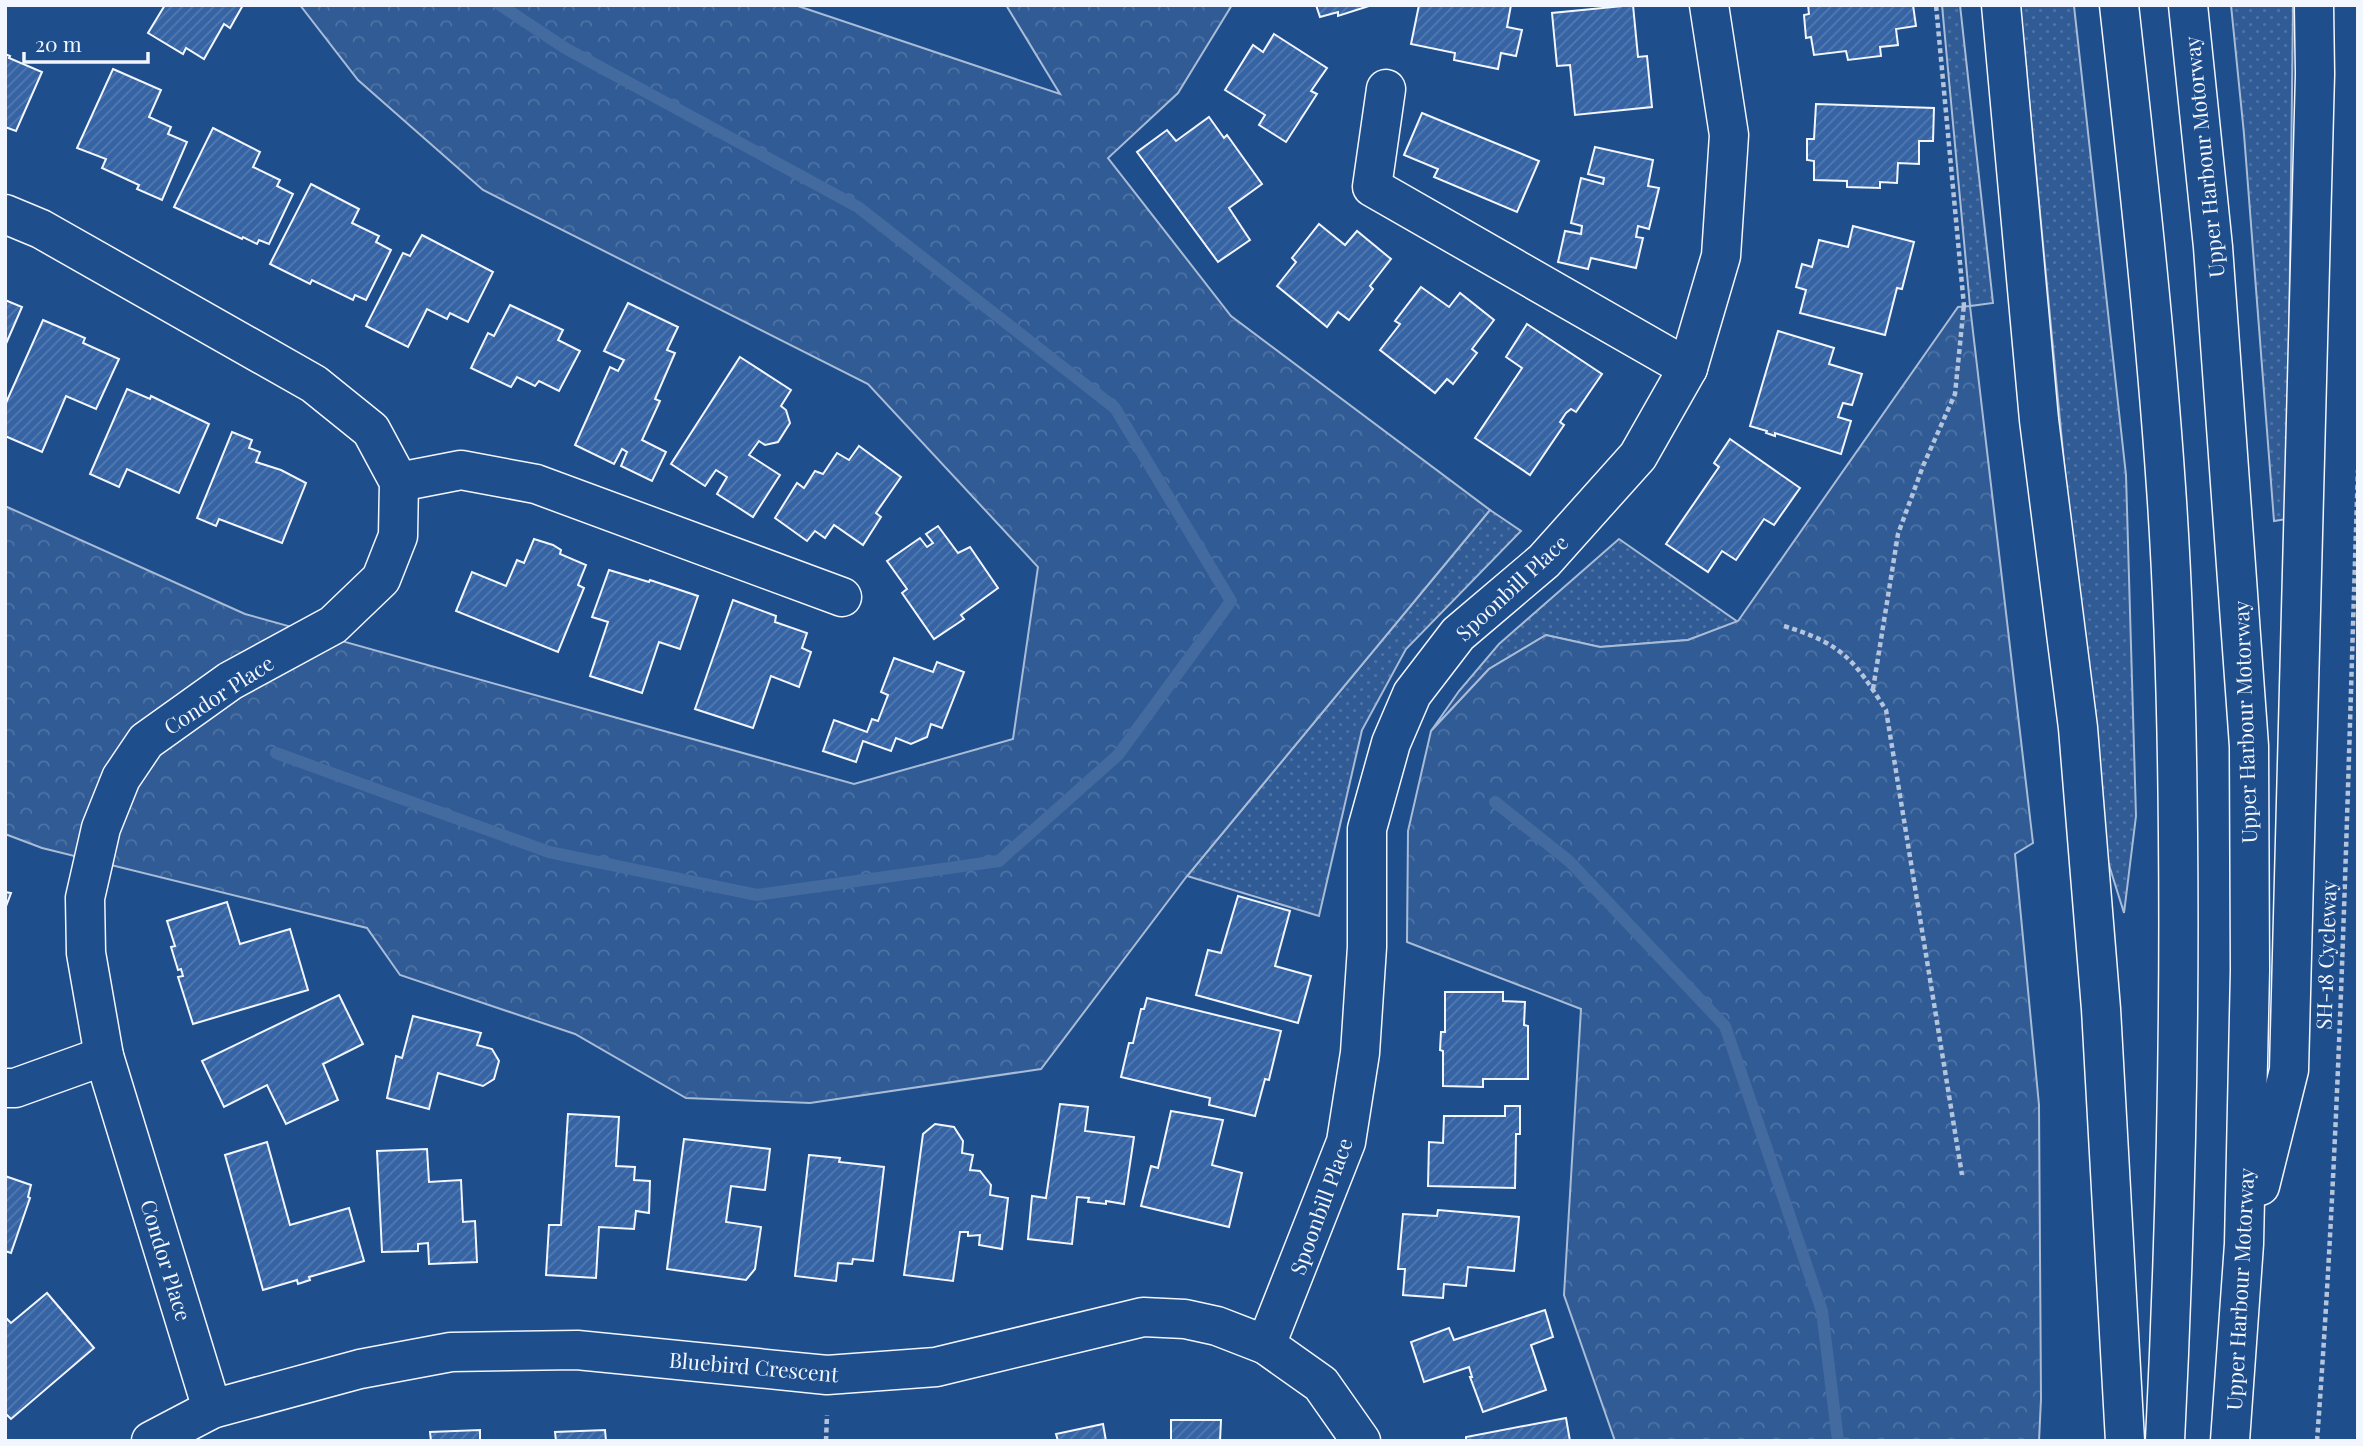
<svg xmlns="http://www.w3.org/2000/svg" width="2363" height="1446" font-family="'Playfair Display',serif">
  <defs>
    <pattern id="grass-dots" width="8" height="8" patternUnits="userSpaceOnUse" patternTransform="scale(1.75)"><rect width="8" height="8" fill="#305b95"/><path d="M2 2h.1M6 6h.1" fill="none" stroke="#4e73a5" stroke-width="1.8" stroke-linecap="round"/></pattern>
    <pattern id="forest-crowns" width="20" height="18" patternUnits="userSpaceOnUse" patternTransform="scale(1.75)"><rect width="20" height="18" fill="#305b95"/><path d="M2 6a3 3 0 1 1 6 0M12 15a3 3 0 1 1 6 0" fill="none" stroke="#4e73a5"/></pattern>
    <pattern id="building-hatch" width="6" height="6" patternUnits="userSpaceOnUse" patternTransform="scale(1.75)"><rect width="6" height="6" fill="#3563a3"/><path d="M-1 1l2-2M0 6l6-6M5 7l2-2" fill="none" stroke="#537ab1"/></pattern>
  </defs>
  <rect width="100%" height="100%" fill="#1f4e8c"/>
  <g fill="url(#grass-dots)" stroke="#a8bbd7" stroke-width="2">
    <path d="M1942,5H1960L1993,303L1970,306Z"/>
    <path d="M2020,5L2074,6L2126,475L2136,816L2124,913L2100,836Z"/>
    <path d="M2231,5H2293L2287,519L2274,521L2244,134Z"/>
    <path d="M1490,510L1521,531L1406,649L1362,730L1319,916L1187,876Z"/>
    <path d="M1619,539L1738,622L1688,640L1600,647L1546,635L1489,669L1431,731L1459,691L1499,644Z"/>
  </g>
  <g fill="url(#forest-crowns)" stroke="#a8bbd7" stroke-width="2">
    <path d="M300,5H795L1060,94L1006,5H1232L1178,93L1108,158L1231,316L1490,510L1187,876L1041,1069L810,1103L686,1098L575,1034L400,975L367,928L42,848L5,834V506L245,614L854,784L1013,739L1038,567L868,384L483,190L358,80Z"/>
    <path d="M1970,306L2033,843L2015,854L2039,1105L2041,1399L2039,1441H1615L1564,1295L1581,1009L1407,942L1408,831L1431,731L1489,669L1546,635L1600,647L1688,640L1738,621L1958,307Z"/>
  </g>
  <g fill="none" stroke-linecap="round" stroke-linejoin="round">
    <g stroke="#446ba0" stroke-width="12">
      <path d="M276,753L549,852L757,895L999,861L1118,755L1231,601L1115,408L858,207L565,48L500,5"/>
      <path d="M1495,802L1569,861L1725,1026L1822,1311L1838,1441"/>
    </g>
  </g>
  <g fill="url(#building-hatch)" stroke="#f2f6ff" stroke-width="2">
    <path d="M165,5H243L230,28L224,24L204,59L186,48L183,54L148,33Z"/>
    <path d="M1316,5H1372L1338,16V12L1320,17Z"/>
    <path d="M1419,5H1511L1507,27L1522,30L1516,56L1501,53L1498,69L1454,60L1455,53L1411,44Z"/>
    <path d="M1633,5L1638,57L1647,56L1652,107L1575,115L1570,65L1557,66L1552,13Z"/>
    <path d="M1808,5H1913L1916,26L1896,29L1898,45L1880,47L1881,56L1848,60L1846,51L1814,55L1811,37L1806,38L1804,15L1809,14Z"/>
    <path d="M1274,34L1327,68L1311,91L1317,94L1286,142L1259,125L1265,115L1225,90L1253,45L1263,52Z"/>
    <path d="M5,54L10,56L9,58L42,72L16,131L5,127Z"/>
    <path d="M113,69L161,90L149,117L171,127L168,134L187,142L162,200L137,189L139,185L102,168L106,159L77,148Z"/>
    <path d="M1816,104L1934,108L1933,141H1919V164L1898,163L1897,183L1880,182V188L1847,187V181L1814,180V161L1807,160V139H1814Z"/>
    <path d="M1422,113L1539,161L1517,212L1434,177L1438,169L1404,155Z"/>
    <path d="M1209,117L1224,138L1227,135L1262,184L1229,208L1250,240L1218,262L1137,152L1167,130L1176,141Z"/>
    <path d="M213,128L260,152L253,167L280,180L277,186L293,194L269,244L259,240L257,244L243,237L242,239L174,207Z"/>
    <path d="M1595,147L1653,160L1648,186L1659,188L1649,229L1638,226L1636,237L1643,238L1636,268L1591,258L1588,269L1558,262L1565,231L1581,234L1582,226L1571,223L1581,178L1603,184L1604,178L1588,174Z"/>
    <path d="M311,184L359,209L352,223L379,236L376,242L391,250L366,300L355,295L353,300L312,280L310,284L270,264Z"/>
    <path d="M1319,224L1345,245L1357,231L1391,259L1370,286L1373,289L1349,320L1338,312L1327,327L1277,286L1296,262L1292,258Z"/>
    <path d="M1853,226L1914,242L1902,289L1897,288L1885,335L1800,313L1806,290L1796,287L1802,264L1812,267L1819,240L1848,247Z"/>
    <path d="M422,235L493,272L468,322L450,313L447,319L427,309L408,347L366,326L403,253L410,256Z"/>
    <path d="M1421,287L1449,307L1460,293L1494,320L1472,349L1477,353L1453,384L1447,379L1435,393L1380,350L1400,324L1395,321Z"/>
    <path d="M5,300L22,307L5,346Z"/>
    <path d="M628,303L678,327L667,350L675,353L655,399L660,401L642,440L666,452L652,481L621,466L627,452L622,449L614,464L575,445L610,367L618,371L624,360L604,351Z"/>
    <path d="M510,305L563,330L558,340L580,351L559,391L539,381L535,386L517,377L511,387L471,368L488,333L494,336Z"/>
    <path d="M43,320L85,338L83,343L119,359L96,409L66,396L42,452L5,436V405Z"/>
    <path d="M1527,324L1602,374L1576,412L1571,409L1566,413L1560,422L1564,425L1530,475L1475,438L1522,368L1506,357Z"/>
    <path d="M1778,331L1834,348L1829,364L1862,374L1852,405L1843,403L1838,417L1851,421L1841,454L1775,433V436L1766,433L1767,431L1750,426Z"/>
    <path d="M740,357L791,390L781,406L786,410L790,423L778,442L765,445L759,441L749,455L780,475L753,517L717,494L727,477L716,470L705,486L671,464Z"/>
    <path d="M127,389L150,399L151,396L209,424L179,493L127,469L119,487L90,474Z"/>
    <path d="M232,432L252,440L249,448L260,452L256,462L281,470L306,483L282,543L219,519L216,526L197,518Z"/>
    <path d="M1730,439L1800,488L1774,525L1764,519L1736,560L1722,551L1708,572L1666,544L1719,467L1714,463Z"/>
    <path d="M859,446L901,477L876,513L881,517L863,545L834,525L825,538L815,531L807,541L775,518L797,483L804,488L815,471L823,474L837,453L849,460Z"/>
    <path d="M938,526L958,553L970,547L998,588L961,615L964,619L934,639L902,593L907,589L887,561L920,538L927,547L933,543L926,534Z"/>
    <path d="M534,539L553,545L561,550L560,554L586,565L578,585L584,588L558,652L456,611L472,572L506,586L517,560L524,563Z"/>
    <path d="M609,570L649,582L650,580L698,596L680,649L659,642L642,693L590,676L608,622L592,617Z"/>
    <path d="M733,600L776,616L775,622L807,633L802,648L811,652L799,687L771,676L753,728L695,709Z"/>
    <path d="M894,658L933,672L937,662L964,672L942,728L931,724L927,737L911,744L896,738L891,751L863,741L856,762L823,751L834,720L867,732L872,719L878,721L888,695L881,692Z"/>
    <path d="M5,892L11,893L5,909Z"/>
    <path d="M1238,896L1290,911L1275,966L1311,976L1298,1023L1196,995L1208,950L1221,953Z"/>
    <path d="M227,902L240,944L290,929L308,990L193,1024L178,977L183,976L181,969L178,970L171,947L175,946L167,921Z"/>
    <path d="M1445,992H1503V1001L1525,1002L1524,1025L1528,1026V1079H1483V1087L1443,1086V1051L1440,1050L1441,1032H1445Z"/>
    <path d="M339,995L363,1044L323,1064L338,1100L286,1124L267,1085L224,1107L202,1061Z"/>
    <path d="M1147,998L1281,1031L1269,1080L1265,1079L1255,1116L1209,1105L1210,1098L1121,1077L1129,1043H1133L1141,1009H1144Z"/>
    <path d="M413,1016L481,1033L477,1045L492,1049L499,1061L494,1079L483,1086L438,1073L429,1109L387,1098L396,1056L402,1058Z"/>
    <path d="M1060,1104L1088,1107L1085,1131L1134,1137L1124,1204L1106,1201V1204L1088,1202L1089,1198L1077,1197L1072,1244L1028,1239L1032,1196L1046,1198Z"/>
    <path d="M1505,1106H1520V1134H1516L1515,1188L1428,1186L1429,1142L1443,1143L1444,1116H1505Z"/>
    <path d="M1171,1111L1223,1120L1212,1165L1242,1173L1229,1227L1141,1206L1151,1166L1158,1168Z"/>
    <path d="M568,1114L619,1117L616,1166L635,1167L634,1180L650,1181L649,1213L636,1211L634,1229L599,1227L596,1278L546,1275L549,1225H561Z"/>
    <path d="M935,1124L954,1127L963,1141L962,1153L973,1155L970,1170L980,1171L991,1185L990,1195L1008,1198L1002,1249L979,1245L980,1235L968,1236V1232H960L953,1281L904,1275L923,1134Z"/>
    <path d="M684,1139L770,1149L765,1190L731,1186L726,1222L761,1227L755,1269L746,1280L667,1269Z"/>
    <path d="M267,1142L290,1225L349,1208L364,1261L309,1277L310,1280L298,1284L297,1280L263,1290L225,1155Z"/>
    <path d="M427,1149L429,1182L461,1180L463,1222L475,1221L477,1262L429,1264L428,1243L418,1244V1251L382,1252L377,1151Z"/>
    <path d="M809,1155L840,1158L839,1162L884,1167L873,1261L853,1259L852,1264L838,1263L836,1281L795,1276Z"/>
    <path d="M5,1176L31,1185L28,1197L30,1198L11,1253L5,1251Z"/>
    <path d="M1438,1210L1519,1217L1514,1271L1468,1267L1466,1286L1444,1284L1443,1298L1403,1295L1405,1269H1398L1403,1214L1437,1216Z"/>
    <path d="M47,1293L94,1348L11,1419L5,1413V1317L11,1323Z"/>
    <path d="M1545,1310L1553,1337L1531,1345L1546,1390L1483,1412L1470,1377H1472L1469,1367L1424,1382L1411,1342L1449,1328L1454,1340Z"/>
    <path d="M1566,1418L1570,1441H1466V1437Z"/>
    <path d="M1171,1420H1221L1220,1441H1171Z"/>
    <path d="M1103,1424L1106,1441H1058L1056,1434Z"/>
    <path d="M480,1430V1441H431L430,1432Z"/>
    <path d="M605,1430L606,1441H556L555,1432Z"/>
  </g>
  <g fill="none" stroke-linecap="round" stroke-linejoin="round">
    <g stroke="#f2f6ff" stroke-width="41">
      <g id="minor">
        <path d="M1386,89L1372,187L1688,368"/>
        <path d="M5,214L41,229L314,384L371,430L399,482L398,536L381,579L333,625L230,681L146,741L121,778L101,828L85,898L86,953L104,1056L212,1409"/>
        <path d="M399,482L461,470L536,484L842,597"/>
        <path d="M5,1088H15L104,1056"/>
        <path d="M1266,1345L1346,1142L1360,1053L1367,947V829L1391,743L1412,694L1458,634L1544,561L1638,456L1688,368L1721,256L1729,135L1709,5"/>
        <path d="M151,1441L212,1409L360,1369L451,1352L577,1350L827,1375L936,1367L1143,1317L1185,1319L1217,1326L1266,1345L1321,1384L1361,1441"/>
      </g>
    </g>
    <g stroke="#f2f6ff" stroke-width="41">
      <g id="highway">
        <path d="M2001,5L2039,420L2078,728L2101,1009L2125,1441"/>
        <path d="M2119,5C2137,166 2155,326 2166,487C2174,602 2177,718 2178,834C2180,1036 2175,1239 2165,1441"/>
        <path d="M2188,5L2213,247L2249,746L2250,970L2244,1244L2230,1441"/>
        <path d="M2260,1186L2289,1070L2315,74L2314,5"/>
      </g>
    </g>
    <g stroke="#b3c4dc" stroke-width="4.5" stroke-dasharray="5 3.5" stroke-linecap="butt">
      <path d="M1784,626C1843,644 1854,660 1886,710L1962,1175"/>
      <path d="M1873,689L1898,534L1923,466L1955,394L1964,304V306L1936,5"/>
      <path d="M826,1441L827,1415"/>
      <path d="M2317,1441C2341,1118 2347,793 2358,470"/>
    </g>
    <use href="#minor" stroke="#1f4e8c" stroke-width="38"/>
    <use href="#highway" stroke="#1f4e8c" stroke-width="38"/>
  </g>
  <g text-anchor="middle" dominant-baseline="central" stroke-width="5" stroke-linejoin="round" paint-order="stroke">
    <g font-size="21" fill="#f2f6ff" stroke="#1f4e8c">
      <text transform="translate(2203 157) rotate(-96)">Upper Harbour Motorway</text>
      <text transform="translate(1511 587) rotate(-43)">Spoonbill Place</text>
      <text transform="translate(218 694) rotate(-33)">Condor Place</text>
      <text transform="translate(2244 722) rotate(-92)">Upper Harbour Motorway</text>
      <text transform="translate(2325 955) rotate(-88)">SH-18 Cycleway</text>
      <text transform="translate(1320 1206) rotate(-70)">Spoonbill Place</text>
      <text transform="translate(167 1260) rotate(73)">Condor Place</text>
      <text transform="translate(2239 1289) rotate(-87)">Upper Harbour Motorway</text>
      <text transform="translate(754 1366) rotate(5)">Bluebird Crescent</text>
    </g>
  </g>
  <rect width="2363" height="1446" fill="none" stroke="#f2f6ff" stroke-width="14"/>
  <path d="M24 52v10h124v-10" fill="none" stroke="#f2f6ff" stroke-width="3.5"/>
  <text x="35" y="52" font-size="21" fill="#f2f6ff" stroke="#1f4e8c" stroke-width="5" paint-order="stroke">20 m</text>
</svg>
